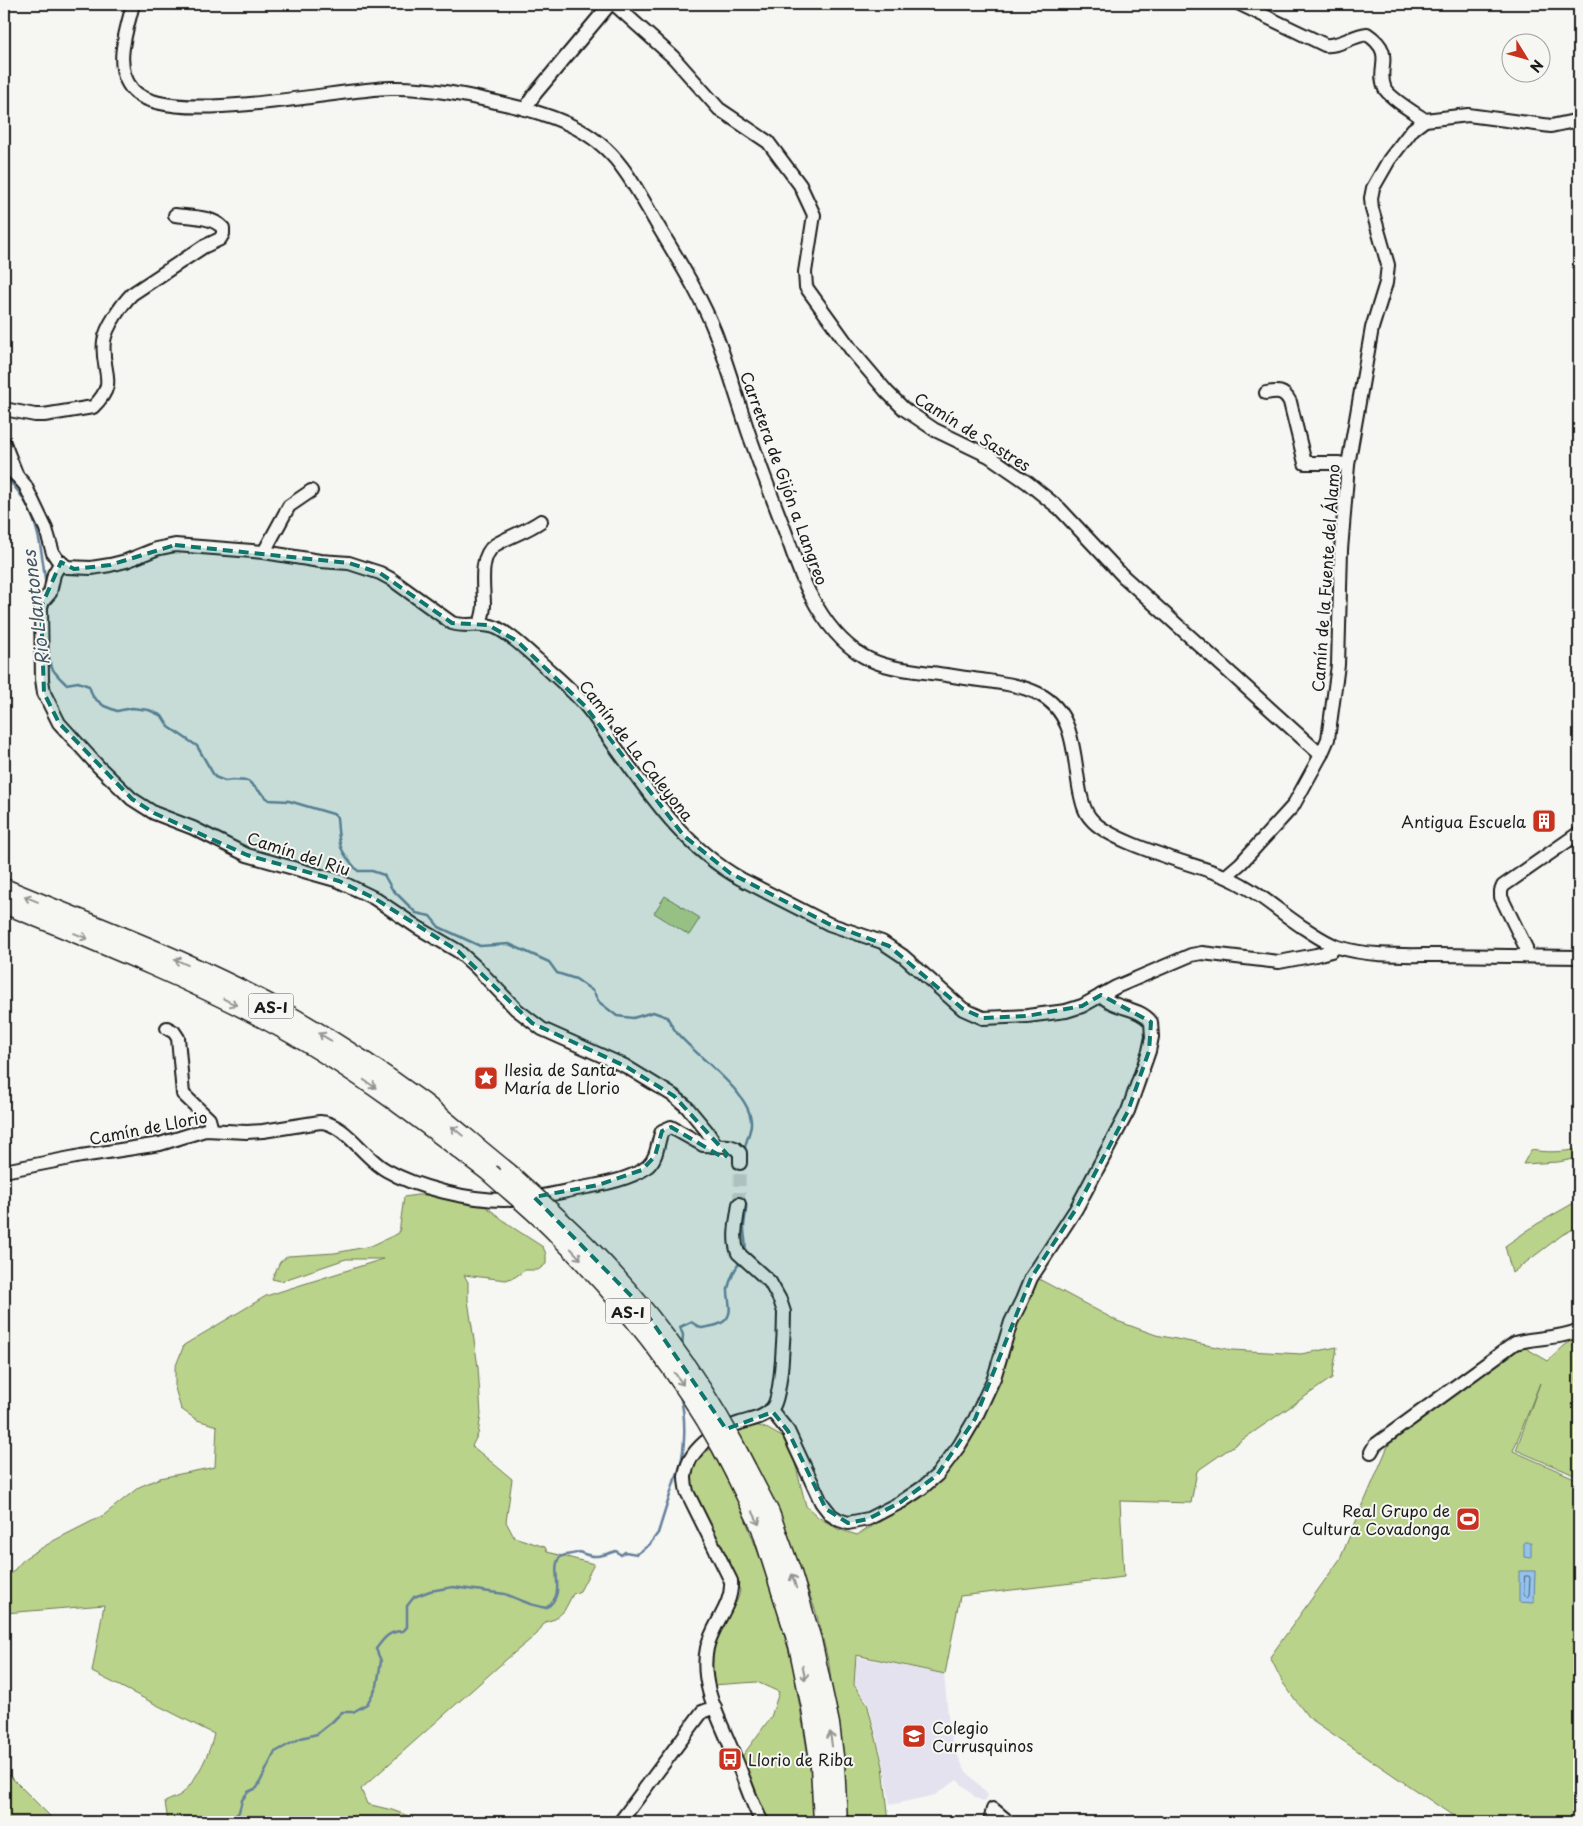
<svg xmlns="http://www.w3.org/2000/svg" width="1583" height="1826" font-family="'Playpen Sans',sans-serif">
  <rect width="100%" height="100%" fill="#f6f6f2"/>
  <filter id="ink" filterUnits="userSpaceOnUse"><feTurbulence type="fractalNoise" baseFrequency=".02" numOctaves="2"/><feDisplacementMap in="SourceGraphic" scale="10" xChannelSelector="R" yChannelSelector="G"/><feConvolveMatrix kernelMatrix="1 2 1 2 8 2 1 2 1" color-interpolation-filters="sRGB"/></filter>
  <g filter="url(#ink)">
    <path fill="#e4e2ee" d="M857,1657L944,1674L949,1726L953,1745L964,1769L988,1795L985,1802L976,1798L957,1780L935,1795L890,1805L884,1765L868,1702L855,1684Z"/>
    <g fill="#bad38a" stroke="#6b7853">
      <path d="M665,896L700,918L689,935L654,913Z"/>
      <path d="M1579,1149V1158L1558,1162L1523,1164L1531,1150C1548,1153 1562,1152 1579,1149Z"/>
      <path d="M417,1195H439L484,1205L512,1227L543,1247L546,1254V1264L538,1270H525L515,1277L506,1280L464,1275L468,1282V1300L478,1367L481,1415L478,1434L472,1446L512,1479L506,1522L514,1537L545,1547L547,1552L594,1564L580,1591L573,1594L564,1611L555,1619L545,1622L537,1634L508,1658L361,1789L367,1804L392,1810L425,1822H168L165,1802C171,1799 178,1797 183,1793C197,1779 210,1753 214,1734L92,1672L104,1605L5,1613L6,1579L25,1558L55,1540L104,1515L139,1487L160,1478L215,1467L217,1426L197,1420L181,1409L175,1388V1368L184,1345L266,1296L383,1259H346L281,1281L272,1279L280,1262L288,1256L335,1253L371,1246L399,1233L404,1197Z"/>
      <path d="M1579,1200V1226L1562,1235L1512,1273L1505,1246L1537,1224Z"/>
      <path d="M1037,1278L1117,1321L1156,1335L1232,1350L1301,1354L1337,1347L1332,1378L1197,1471L1191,1503L1120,1501L1124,1577L960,1596L945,1674L856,1655L854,1685L867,1703L883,1766L889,1822H847L829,1664L816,1612L792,1547L756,1466L737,1430L756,1425L768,1429L784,1438L794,1459L806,1506L818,1517L838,1529L857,1535L921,1498L950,1469L978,1422L1005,1363L1023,1309Z"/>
      <path d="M1579,1335V1477L1516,1450L1540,1383L1513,1451L1579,1480V1822H1462L1308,1717L1283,1683L1270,1657L1340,1559L1391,1439L1522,1346L1548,1361L1564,1346Z"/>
      <path d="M711,1449L741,1508L754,1542L768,1579L793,1666L811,1774L814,1822H770L762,1813L741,1758L771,1717L779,1692L757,1682L712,1685C709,1663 711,1641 724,1621C731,1611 738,1603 740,1590L693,1497L690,1474L701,1454Z"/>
      <path d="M4,1770L56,1822H4Z"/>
    </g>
    <g fill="#95c3f0" stroke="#65809b">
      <path d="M1524,1542H1531V1558L1524,1557Z"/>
      <path d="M1519,1571H1535L1534,1603L1519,1602Z"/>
    </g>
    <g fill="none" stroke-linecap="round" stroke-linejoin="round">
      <path stroke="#4c5f71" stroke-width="1" d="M1525,1576H1529L1530,1578L1529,1595L1527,1597L1524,1595Z"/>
      <g stroke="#65809b" stroke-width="2.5">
        <path d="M4,476C37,504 42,547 46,588"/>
        <path d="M47,606C49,624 45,649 51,666C54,673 61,679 66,684L78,682L89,686L93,697L104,706L117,711L132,708L149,710L162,716L169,727L197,746L215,777L225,781L233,780L248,781L269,800L289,801L333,814L337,817C339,846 338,849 358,871H372L384,875L392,889L416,913L430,916L439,927L480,946L509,944L549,962L557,973L576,979L593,991L599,1002L617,1016L633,1018L653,1012L667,1017C670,1022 673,1028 677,1033C696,1056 749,1091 751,1121C752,1132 744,1142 745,1151"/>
        <path d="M745,1253C747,1246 744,1236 744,1228C744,1220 747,1212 746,1203"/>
        <path d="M682,1347L683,1335L680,1327L691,1322L701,1328C708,1327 718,1326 723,1322C735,1314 727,1299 728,1289C730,1279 735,1269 741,1260"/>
        <path d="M230,1822L239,1812L242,1800L248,1792L257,1788L275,1752L301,1738L317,1734L332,1722L342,1712H353L367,1704L377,1686L381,1661L376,1649C384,1638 389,1631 403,1631L407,1627V1606L414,1597L430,1591L453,1587L505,1594L530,1604L546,1608C568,1594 549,1570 560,1557C564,1554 573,1555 579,1552C595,1559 601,1556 616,1551L621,1555L625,1552L637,1554L649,1545L658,1533L675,1479C686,1459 687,1415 679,1393"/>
      </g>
      <path stroke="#d5d5d2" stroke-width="12" stroke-dasharray="12 6" stroke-linecap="butt" d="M739,1204L740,1163"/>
      <g stroke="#1c1c1c" stroke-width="16">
        <g id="minor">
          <path d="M133,4C127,30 112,67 133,90C167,128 337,89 390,88C430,87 470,96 509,105C552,115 594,129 621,166C635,184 646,206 658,226C678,260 700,294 715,332C728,366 738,402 750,437C761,468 773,500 785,531C793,553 800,576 811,596C823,619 841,643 863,656C884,668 908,670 931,673C948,675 964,678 981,680C1001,683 1021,685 1039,694C1076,713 1073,757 1080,792C1082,801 1084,812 1091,819C1109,842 1189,863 1219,874C1252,886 1275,909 1304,928C1315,935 1326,943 1338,947C1370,957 1406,955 1438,955C1485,956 1532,956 1579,957"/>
          <path d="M614,4L673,57L719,109L768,142L800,185L814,215L805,272L806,287L853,352L887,392L904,409L935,430L989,456L1028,483L1060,509L1123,576L1321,755"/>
          <path d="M1240,4L1325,45C1339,47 1351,36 1367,34C1397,54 1375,68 1385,89C1391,99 1415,113 1425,120L1468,115L1551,126L1579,120"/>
          <path d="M525,109L534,95L610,4"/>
          <path d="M1266,393C1277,391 1284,390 1290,402L1305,463H1339L1348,465"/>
          <path d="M4,409L35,415H44L93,407C120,381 100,372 104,341C106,327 122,304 132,294L203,247L220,239L223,234V228C212,216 190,217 175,215"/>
          <path d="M4,443L17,476"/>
          <path d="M4,469L10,470L17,476L25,485L46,529L53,553L57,559L67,567L91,568L110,565L126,561L156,549L175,545L264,552L320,561L349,563L380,573L391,579L452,623C467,628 482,621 497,628C513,636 525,649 538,660C554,675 571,689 585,705C596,717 604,732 614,745C650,795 685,848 741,879L829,924L882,942L903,956L963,1009L983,1018L1027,1016L1066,1011L1082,1006L1116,987L1191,955L1202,953L1279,962L1316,955L1331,951L1336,947"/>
          <path d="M264,552L289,506L311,491"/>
          <path d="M61,562L54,574L50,593L43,601L41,607L42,679L44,693L59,723L98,766L132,799L154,813L193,828L247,855L339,881L374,898L417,927L458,951L476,967L516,1009L542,1029L625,1066L674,1096L686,1106L706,1130L712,1139L713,1146"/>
          <path d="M480,624C482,618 484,611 484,605C484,587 478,557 495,545C510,536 527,531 541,521"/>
          <path d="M1226,876L1241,863L1293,806L1321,755L1328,739L1338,665L1341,550L1348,465L1372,328L1386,283L1388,265L1372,209L1371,198L1373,188L1389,160L1413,129L1425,120"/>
          <path d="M1526,956V948L1501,897V891L1503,886L1579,833"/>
          <path d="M167,1028L174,1032L178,1038L183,1094L209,1119L212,1130"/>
          <path d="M4,1171L81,1156L160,1144L205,1130L247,1132L263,1131L320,1122C345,1123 364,1158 386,1170C417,1188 469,1200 504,1200C532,1200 560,1192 587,1187C605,1184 634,1178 648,1166C658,1157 657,1143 662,1131L671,1127L703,1145L729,1146L735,1148L740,1153V1163"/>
          <path d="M739,1204C737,1220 732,1238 738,1253L770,1282L780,1300L784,1312C784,1330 782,1394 773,1407C765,1418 752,1419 740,1423C716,1430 687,1450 685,1477C685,1482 686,1487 687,1492L731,1581C733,1606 712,1624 707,1648C699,1686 721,1721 734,1755C744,1777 750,1801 762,1822"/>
          <path d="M771,1410L788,1431L821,1502L831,1515L839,1520L848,1523L868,1519L901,1502L922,1488L937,1475L959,1446L975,1419L994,1378L1011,1322L1022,1300L1031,1278L1076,1209L1128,1111L1149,1051L1152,1037L1151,1022C1138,1006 1115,1010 1101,995"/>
          <path d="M1371,1452L1375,1445L1515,1343C1536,1337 1560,1339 1579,1330"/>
          <path d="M620,1822L702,1712L715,1707"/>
          <path d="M990,1822L993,1809L1005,1819L1006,1822"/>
        </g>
      </g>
      <g stroke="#1c1c1c" stroke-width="21">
        <g id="highway">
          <path d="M4,888C100,928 200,964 291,1016C336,1042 382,1072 424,1103C453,1126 480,1150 509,1173"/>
          <path d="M4,904C97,942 192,980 281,1028C355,1069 423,1121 490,1173"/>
          <path d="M747,1469L770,1513L792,1573L812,1640L830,1724L835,1764L838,1822"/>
          <path d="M735,1474L761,1528L798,1645L811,1708L820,1766L823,1822"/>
        </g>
      </g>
      <use href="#minor" stroke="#f6f6f2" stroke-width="12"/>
      <use href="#highway" stroke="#f6f6f2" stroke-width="18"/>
      <g stroke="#1c1c1c" stroke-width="21" stroke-linecap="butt">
        <g id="highway-bridge">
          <path d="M490,1173C512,1193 536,1212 557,1234C627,1305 691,1384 735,1474"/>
          <path d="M509,1173C535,1197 562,1221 587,1246C651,1311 706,1386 747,1469"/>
        </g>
      </g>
      <use href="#highway-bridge" stroke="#f6f6f2" stroke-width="18"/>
    </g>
    <defs><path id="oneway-shaft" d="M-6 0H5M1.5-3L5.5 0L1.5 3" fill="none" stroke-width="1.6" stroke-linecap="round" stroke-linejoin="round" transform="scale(1.25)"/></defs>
    <g stroke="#949492">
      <use href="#oneway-shaft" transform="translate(31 899) rotate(-158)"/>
      <use href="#oneway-shaft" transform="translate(81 936) rotate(22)"/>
      <use href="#oneway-shaft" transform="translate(181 962) rotate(-156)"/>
      <use href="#oneway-shaft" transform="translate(230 1002) rotate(27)"/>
      <use href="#oneway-shaft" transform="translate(325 1037) rotate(-149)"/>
      <use href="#oneway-shaft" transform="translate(370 1084) rotate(34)"/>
      <use href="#oneway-shaft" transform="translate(457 1131) rotate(-141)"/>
      <use href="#oneway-shaft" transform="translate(576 1254) rotate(47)"/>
      <use href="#oneway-shaft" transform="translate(679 1379) rotate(55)"/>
      <use href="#oneway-shaft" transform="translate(756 1518) rotate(64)"/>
      <use href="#oneway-shaft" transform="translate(794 1581) rotate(-107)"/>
      <use href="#oneway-shaft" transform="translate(804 1673) rotate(78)"/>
      <use href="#oneway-shaft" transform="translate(831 1739) rotate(-98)"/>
    </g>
  </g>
  <path fill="#0f766e" fill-opacity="0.2" stroke="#0f766e" stroke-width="4" stroke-dasharray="10 6" stroke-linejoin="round" d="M175,545L349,563L380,573L452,623L488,625L517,641L585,706L684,836L730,873L829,924L889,946L963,1009L983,1018L1027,1016L1082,1006L1101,995L1151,1022L1149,1051L1128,1111L1076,1209L1031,1278L975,1419L937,1475L901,1502L868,1519L848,1523L826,1509L788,1431L773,1412L726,1429L642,1307L534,1197L598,1185L642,1170L655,1156L662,1131L671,1127L724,1158L727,1154L674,1096L625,1066L532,1023L458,951L374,898L339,881L247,855L154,813L132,799L59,723L44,693L41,607L61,562L74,569L110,565Z"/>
  <defs>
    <g id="building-square" transform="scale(1.25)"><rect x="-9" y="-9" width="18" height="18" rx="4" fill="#c8321e" stroke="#f6f6f2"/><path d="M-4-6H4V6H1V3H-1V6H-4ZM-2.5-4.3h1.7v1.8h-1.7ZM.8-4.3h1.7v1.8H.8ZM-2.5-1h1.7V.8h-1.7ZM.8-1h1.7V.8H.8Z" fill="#fff"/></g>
    <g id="sight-square" transform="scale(1.25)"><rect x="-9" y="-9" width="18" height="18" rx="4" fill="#c8321e" stroke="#f6f6f2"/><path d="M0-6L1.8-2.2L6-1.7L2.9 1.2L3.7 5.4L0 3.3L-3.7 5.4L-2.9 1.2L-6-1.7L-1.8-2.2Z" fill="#fff"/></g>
    <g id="stadium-square" transform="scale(1.25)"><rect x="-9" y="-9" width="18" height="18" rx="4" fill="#c8321e" stroke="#f6f6f2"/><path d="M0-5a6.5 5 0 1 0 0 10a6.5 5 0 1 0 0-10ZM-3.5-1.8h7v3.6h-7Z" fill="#fff"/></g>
    <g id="school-square" transform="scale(1.25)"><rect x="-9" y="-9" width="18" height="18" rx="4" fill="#c8321e" stroke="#f6f6f2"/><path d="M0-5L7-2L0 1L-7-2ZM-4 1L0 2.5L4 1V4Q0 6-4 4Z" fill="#fff"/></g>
    <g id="bus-square" transform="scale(1.25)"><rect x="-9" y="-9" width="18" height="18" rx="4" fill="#c8321e" stroke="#f6f6f2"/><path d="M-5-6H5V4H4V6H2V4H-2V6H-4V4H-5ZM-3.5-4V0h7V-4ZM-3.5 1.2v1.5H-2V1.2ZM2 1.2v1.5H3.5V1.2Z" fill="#fff"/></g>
  </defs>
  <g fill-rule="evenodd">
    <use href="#building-square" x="1544" y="821"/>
    <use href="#sight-square" x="486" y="1078"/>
    <use href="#stadium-square" x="1468" y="1519"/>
    <use href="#school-square" x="914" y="1736"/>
    <use href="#bus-square" x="730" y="1759"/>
  </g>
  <g text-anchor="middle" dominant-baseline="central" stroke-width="4" stroke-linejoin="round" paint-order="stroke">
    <g fill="#f6f6f2" stroke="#5d5d5c" stroke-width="1">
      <rect x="248.5" y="993.5" width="45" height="25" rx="4"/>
      <rect x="605.5" y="1298.5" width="45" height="25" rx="4"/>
    </g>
    <g font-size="15" font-weight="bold" fill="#1c1c1c">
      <text x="271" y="1006">AS-I</text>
      <text x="628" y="1311">AS-I</text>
    </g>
    <g font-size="16" fill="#1c1c1c" stroke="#f6f6f2">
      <text transform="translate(973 431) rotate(32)">Camín de Sastres</text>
      <text transform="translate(785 478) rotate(70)">Carretera de Gijón a Langreo</text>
      <text transform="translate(1325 578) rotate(-86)">Camín de la Fuente del Álamo</text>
      <text transform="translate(637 750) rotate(52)">Camín de La Caleyona</text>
      <text transform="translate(299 853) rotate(18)">Camín del Riu</text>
      <text transform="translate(148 1127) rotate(-11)">Camín de Llorio</text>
    </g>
    <g font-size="16" fill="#1c1c1c" stroke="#f6f6f2" text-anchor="start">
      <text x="1526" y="821" text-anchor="end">Antigua Escuela</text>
      <text x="504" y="1069">Ilesia de Santa<tspan x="504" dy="18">María de Llorio</tspan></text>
      <text x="1450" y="1510" text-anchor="end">Real Grupo de<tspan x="1450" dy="18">Cultura Covadonga</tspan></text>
      <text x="932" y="1727">Colegio<tspan x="932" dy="18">Currusquinos</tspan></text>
      <text x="748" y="1759">Llorio de Riba</text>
    </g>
    <g font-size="18" font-style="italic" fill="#465666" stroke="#f6f6f2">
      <text transform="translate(35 608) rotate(-97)">Rio Llantones</text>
    </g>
  </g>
  <rect width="1583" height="1826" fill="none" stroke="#f6f6f2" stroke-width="20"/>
  <rect x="10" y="10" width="1563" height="1806" fill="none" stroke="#1c1c1c" stroke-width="2" filter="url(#ink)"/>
  <g transform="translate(1526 58) rotate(127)"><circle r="24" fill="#f6f6f2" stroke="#9f9f9c"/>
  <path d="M0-4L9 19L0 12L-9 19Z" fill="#c8321e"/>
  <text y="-8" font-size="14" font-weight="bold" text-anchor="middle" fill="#1c1c1c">N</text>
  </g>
</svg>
